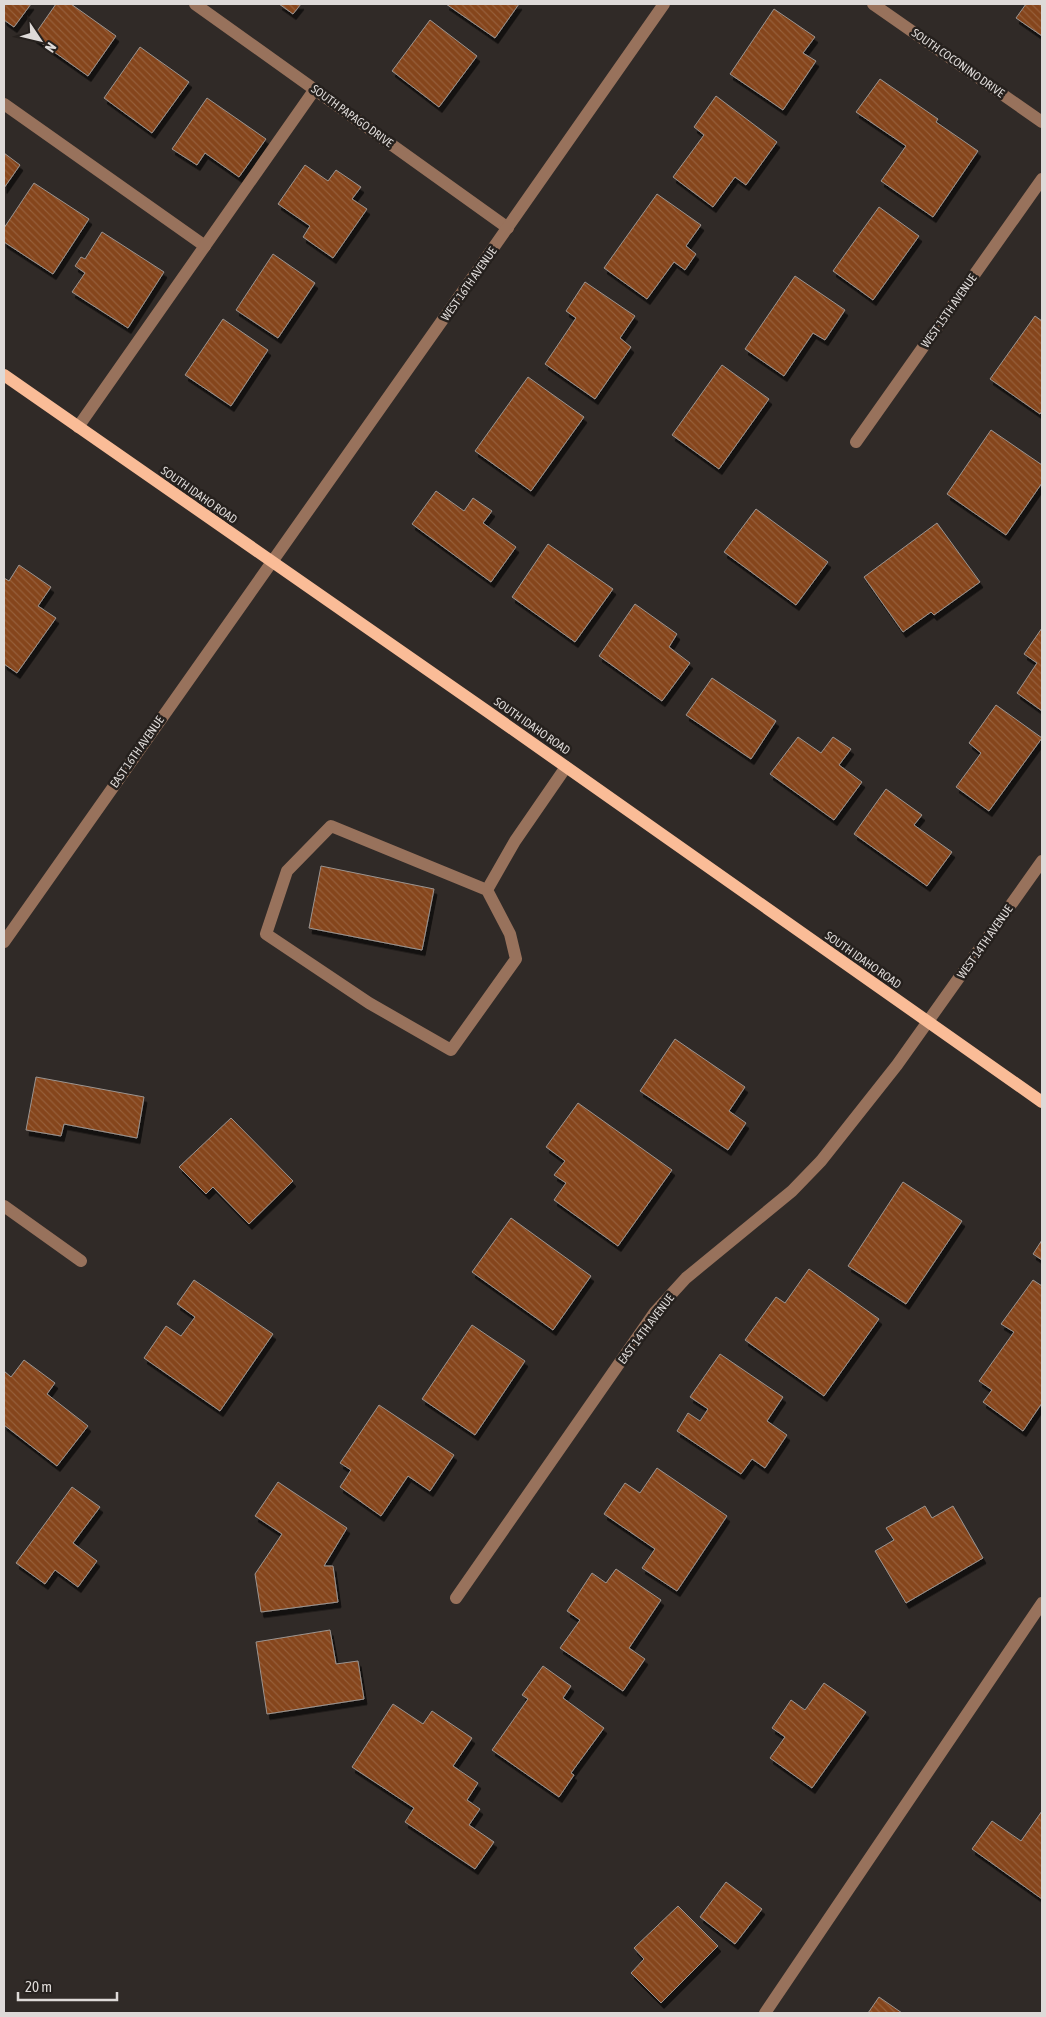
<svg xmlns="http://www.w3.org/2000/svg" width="1046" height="2017" font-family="'Asap Condensed',sans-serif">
  <defs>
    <pattern id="building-back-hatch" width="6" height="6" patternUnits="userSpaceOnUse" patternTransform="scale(1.25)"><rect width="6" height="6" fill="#85451a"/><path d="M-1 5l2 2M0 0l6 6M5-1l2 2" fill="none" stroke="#965f3b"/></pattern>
    <filter id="shadow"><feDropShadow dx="3" dy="5.5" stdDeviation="0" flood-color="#0009"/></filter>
  </defs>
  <rect width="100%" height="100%" fill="#302a27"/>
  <g fill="url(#building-back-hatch)" stroke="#9b9490" filter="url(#shadow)">
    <path d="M4,4H31L14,27L4,20Z"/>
    <path d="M56,4H71L116,36L88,76L33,37Z"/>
    <path d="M279,4H301L293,14Z"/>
    <path d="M446,4H519L495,38Z"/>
    <path d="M1026,4H1042V36L1016,18Z"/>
    <path d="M774,9L815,37L803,53L816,61L783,110L730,74Z"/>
    <path d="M430,20L477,56L439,107L392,71Z"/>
    <path d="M140,47L189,82L152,133L104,98Z"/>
    <path d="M880,79L938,119L936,122L978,151L933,217L881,181L906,146L856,112Z"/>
    <path d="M716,96L777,142L746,185L735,177L713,207L673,177L704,135L694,127Z"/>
    <path d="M207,98L266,139L239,177L205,153L197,165L172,149Z"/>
    <path d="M4,153L20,165L4,188Z"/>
    <path d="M305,165L328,181L336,170L361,187L352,199L367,209L333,258L303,237L310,226L278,204Z"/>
    <path d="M34,183L89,219L53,274L4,242V228Z"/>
    <path d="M657,194L701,225L686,246L696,254L685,270L674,262L647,299L604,268Z"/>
    <path d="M879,207L919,236L873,300L833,271Z"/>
    <path d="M102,232L164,272L128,328L72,292L85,273L75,266L81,257L85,259Z"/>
    <path d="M273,254L315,283L278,338L236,310Z"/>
    <path d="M795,276L845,310L825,340L813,333L784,376L745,349Z"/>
    <path d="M585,282L635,316L620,338L631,347L595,399L545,364L576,318L566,311Z"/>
    <path d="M1035,316L1042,321V411L1040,414L990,379Z"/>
    <path d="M223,319L268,350L231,406L185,375Z"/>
    <path d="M722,365L769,399L719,469L672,435Z"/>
    <path d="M528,377L584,417L531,491L475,451Z"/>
    <path d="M991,430L1042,465V483L1006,535L947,494Z"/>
    <path d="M436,491L464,511L473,498L492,511L483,523L516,547L491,582L412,524Z"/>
    <path d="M756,509L828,562L796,605L724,552Z"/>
    <path d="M937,523L980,582L934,615L931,612L903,632L864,577Z"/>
    <path d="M548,544L613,589L575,642L512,597Z"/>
    <path d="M19,565L51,587L38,606L56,618L17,673L4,664V578L9,581Z"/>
    <path d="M635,604L677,634L669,647L690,663L662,701L599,656Z"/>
    <path d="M1042,628V711L1017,693L1037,663L1024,654Z"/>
    <path d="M712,678L776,721L751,759L686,715Z"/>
    <path d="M996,705L1042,738L989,811L956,787L981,753L969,743Z"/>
    <path d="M798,737L821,753L833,737L851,749L839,765L862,782L834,820L770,774Z"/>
    <path d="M886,789L922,815L914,825L952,852L927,886L854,834Z"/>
    <path d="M321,866L434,889L422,950L309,928Z"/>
    <path d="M675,1039L745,1087L729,1111L746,1123L728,1150L640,1091Z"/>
    <path d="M36,1077L144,1097L137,1138L64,1124L61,1136L26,1130Z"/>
    <path d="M578,1103L672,1170L618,1246L554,1200L566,1183L554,1175L565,1161L546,1147Z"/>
    <path d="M231,1118L293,1181L249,1224L213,1187L206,1194L179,1167Z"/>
    <path d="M903,1182L962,1221L906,1304L848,1266Z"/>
    <path d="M511,1218L591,1276L553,1330L472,1272Z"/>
    <path d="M1042,1240V1260L1033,1254Z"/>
    <path d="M809,1269L879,1319L824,1396L745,1340L776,1297L785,1303Z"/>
    <path d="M194,1280L273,1334L220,1411L144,1358L166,1326L181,1336L195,1317L177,1304Z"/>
    <path d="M1033,1280L1042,1286V1403L1023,1431L983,1402L992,1390L979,1381L1014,1332L1001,1324Z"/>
    <path d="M472,1325L525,1361L475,1435L422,1399Z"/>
    <path d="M720,1354L783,1397L767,1421L787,1435L765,1468L752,1459L741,1474L677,1431L688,1413L700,1421L708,1409L690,1397Z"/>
    <path d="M24,1360L55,1383L47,1394L88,1426L57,1466L4,1425V1371L11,1377Z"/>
    <path d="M379,1405L454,1455L430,1491L408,1476L381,1516L340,1487L351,1470L340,1463Z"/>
    <path d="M657,1468L727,1516L677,1591L642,1568L655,1549L604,1514L625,1483L640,1493Z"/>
    <path d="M278,1482L347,1528L324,1566H333L338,1602L261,1612L255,1574L282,1534L255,1516Z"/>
    <path d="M72,1487L100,1507L73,1543L97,1561L78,1587L55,1570L45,1584L16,1563Z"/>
    <path d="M925,1506L932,1518L953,1506L983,1558L906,1603L875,1551L894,1540L886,1528Z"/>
    <path d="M616,1569L661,1600L629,1648L645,1659L623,1691L560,1648L580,1620L567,1611L592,1573L606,1583Z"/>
    <path d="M330,1630L336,1664L358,1661L364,1699L267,1714L256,1642Z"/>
    <path d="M543,1666L571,1686L563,1698L604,1728L571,1773L574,1775L559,1797L492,1750L528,1699L522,1695Z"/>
    <path d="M824,1683L866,1712L812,1788L770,1758L785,1737L772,1728L791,1700L805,1710Z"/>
    <path d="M393,1704L423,1724L432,1711L472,1738L453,1766L478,1783L467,1800L480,1809L469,1825L494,1842L475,1869L405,1822L414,1808L352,1767Z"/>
    <path d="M1042,1811V1899L972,1849L992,1821L1021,1841Z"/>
    <path d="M726,1882L762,1909L735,1944L700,1917Z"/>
    <path d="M678,1906L718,1946L661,2003L631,1973L644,1959L634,1948Z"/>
    <path d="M879,1997L902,2013H868Z"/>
  </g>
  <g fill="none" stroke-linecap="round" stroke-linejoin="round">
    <g stroke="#98725c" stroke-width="12">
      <path d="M195,4L508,228"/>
      <path d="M873,4L1042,122"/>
      <path d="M4,104L205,246"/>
      <path d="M78,427L315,89"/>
      <path d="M856,442L1042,179"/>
      <path d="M487,890L331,826L287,871L266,934L369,1003L451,1050L516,959L510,934L487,890L515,841L566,767"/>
      <path d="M4,942C223,628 446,318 664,4"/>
      <path d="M4,1206L81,1261"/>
      <path d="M456,1598L655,1312L686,1278L792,1191L821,1161L897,1065L1042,861"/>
      <path d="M765,2013L1042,1603"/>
    </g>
    <path stroke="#fabc97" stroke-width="12" d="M4,375L491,714L1042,1102"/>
  </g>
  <g text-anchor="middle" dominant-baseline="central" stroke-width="5" stroke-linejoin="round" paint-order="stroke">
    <g font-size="12" fill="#dedad8" stroke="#26211e">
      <text transform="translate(958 63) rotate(35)">SOUTH COCONINO DRIVE</text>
      <text transform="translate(352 116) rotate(36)">SOUTH PAPAGO DRIVE</text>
      <text transform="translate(469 284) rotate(-55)">WEST 16TH AVENUE</text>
      <text transform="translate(949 311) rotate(-55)">WEST 15TH AVENUE</text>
      <text transform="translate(199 495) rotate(35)">SOUTH IDAHO ROAD</text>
      <text transform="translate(532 726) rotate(35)">SOUTH IDAHO ROAD</text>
      <text transform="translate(137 752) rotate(-55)">EAST 16TH AVENUE</text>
      <text transform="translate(985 942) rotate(-55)">WEST 14TH AVENUE</text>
      <text transform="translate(863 960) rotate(35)">SOUTH IDAHO ROAD</text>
      <text transform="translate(646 1329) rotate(-53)">EAST 14TH AVENUE</text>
    </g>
  </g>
  <rect width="1046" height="2017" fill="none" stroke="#dedad8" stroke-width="10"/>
  <g transform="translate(40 40) rotate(125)" stroke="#26211e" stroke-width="4" paint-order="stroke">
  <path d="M0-4L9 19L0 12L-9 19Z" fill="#dedad8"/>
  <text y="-8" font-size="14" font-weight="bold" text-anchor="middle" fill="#dedad8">N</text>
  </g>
  <path d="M18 1992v8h99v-8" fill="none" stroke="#dedad8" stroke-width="2.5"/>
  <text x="25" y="1992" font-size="15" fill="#dedad8" stroke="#26211e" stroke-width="4" paint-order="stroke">20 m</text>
</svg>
